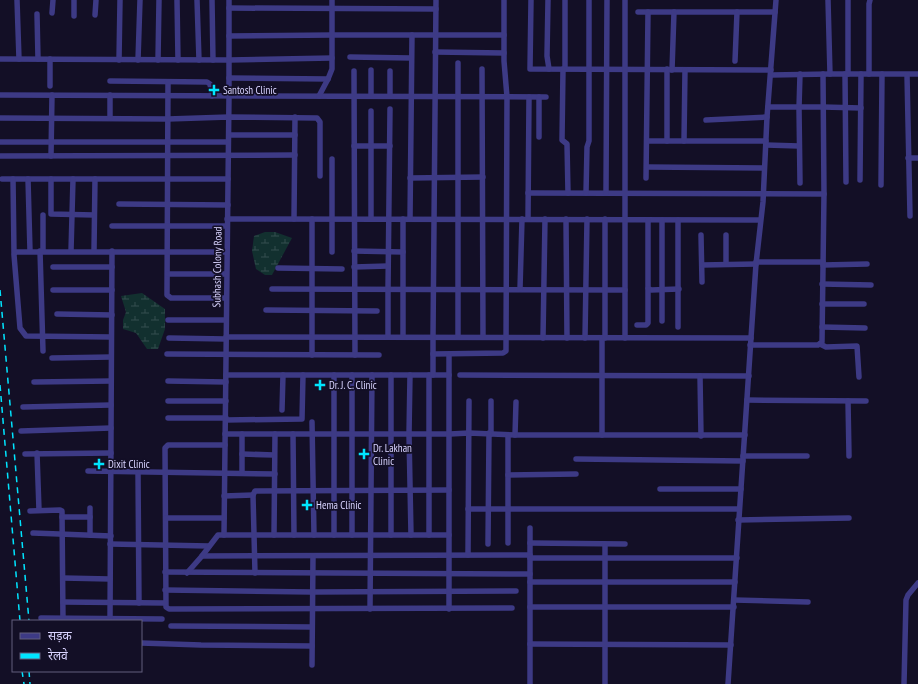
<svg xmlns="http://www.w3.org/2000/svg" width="918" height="684" font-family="'PT Sans Narrow','Noto Sans Devanagari',sans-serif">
  <defs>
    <pattern id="wetland-marsh" width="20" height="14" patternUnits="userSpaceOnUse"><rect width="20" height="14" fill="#12302f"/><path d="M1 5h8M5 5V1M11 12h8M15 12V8" fill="none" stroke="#344d4e"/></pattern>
  </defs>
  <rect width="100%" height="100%" fill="#130f26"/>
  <g fill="url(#wetland-marsh)">
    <path d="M265,232H275L292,238L272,275H265L256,269L252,251L254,236Z"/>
    <path d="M142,293L165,309V329L158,349H147L136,333L123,329V320L126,312L121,296Z"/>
  </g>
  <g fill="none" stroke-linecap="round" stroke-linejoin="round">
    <g stroke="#3d3a85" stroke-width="5.5">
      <path d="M17,0L19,59"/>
      <path d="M74,0V16"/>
      <path d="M177,0L178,60"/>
      <path d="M197,0L199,60"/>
      <path d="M212,0L213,60"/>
      <path d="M531,0L530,69L771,70"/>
      <path d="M548,0L547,56L549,69"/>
      <path d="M565,0V69"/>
      <path d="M625,0V338"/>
      <path d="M828,0L830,74"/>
      <path d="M229,8L436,9"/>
      <path d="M638,12H775"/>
      <path d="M52,13L53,0"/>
      <path d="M37,14L38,59"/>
      <path d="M95,15L96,0"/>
      <path d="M229,36L332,35H504"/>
      <path d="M435,52L504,53"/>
      <path d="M350,57L411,58"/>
      <path d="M0,59L229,60L332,58"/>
      <path d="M119,60L120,0"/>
      <path d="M138,60L140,0"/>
      <path d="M158,60L159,0"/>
      <path d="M735,61L737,12"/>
      <path d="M482,69L483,337"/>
      <path d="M563,69L562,140L567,144L568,193"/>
      <path d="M667,69V141"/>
      <path d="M371,70V96"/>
      <path d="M672,70L674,12"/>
      <path d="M354,71L355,355"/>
      <path d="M390,71V96"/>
      <path d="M845,74L846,182"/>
      <path d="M848,74V0"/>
      <path d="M869,74V4L870,0"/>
      <path d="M771,75L830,74H918"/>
      <path d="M907,75L910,216"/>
      <path d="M229,78L328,79"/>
      <path d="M110,81L207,82L210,84L212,96"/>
      <path d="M168,82L167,295L171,298H226"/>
      <path d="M50,86V59"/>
      <path d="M0,95L546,97"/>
      <path d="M319,96L328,79L332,69V0"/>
      <path d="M768,107H823L861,108"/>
      <path d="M371,111V219"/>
      <path d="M0,118L168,119L229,117L317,118L320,122V176"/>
      <path d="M110,118V95"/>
      <path d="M706,120L767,117"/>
      <path d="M229,135H295"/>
      <path d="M539,137V97"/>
      <path d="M647,141H766"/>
      <path d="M684,141L685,70"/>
      <path d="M0,142H228"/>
      <path d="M766,145L799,146"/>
      <path d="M354,146H390"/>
      <path d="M0,156L295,155"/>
      <path d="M51,156L52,95"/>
      <path d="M908,158H918"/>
      <path d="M332,159V252"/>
      <path d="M647,167L764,168"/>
      <path d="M410,178L483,177"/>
      <path d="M646,178L648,12"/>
      <path d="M2,179H228"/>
      <path d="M13,179L14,253"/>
      <path d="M28,179L30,251"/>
      <path d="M51,179V214L94,215"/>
      <path d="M860,180L861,74"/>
      <path d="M800,183L799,108L800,74"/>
      <path d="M881,185L882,74"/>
      <path d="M528,193L824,194"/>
      <path d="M586,193L587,147L589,141V0"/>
      <path d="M606,193L607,0"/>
      <path d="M119,204L228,205"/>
      <path d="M43,215V251"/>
      <path d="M227,219L760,220"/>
      <path d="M294,219L295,117"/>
      <path d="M312,219V355"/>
      <path d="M403,219V337"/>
      <path d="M410,219L412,35"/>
      <path d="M528,219L529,97"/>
      <path d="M566,219L567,338"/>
      <path d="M648,220V288L651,290L679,289"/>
      <path d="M112,226H227"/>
      <path d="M701,235L702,282"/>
      <path d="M726,235V264"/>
      <path d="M40,251L43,351"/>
      <path d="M71,251L73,179"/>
      <path d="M94,251L95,179"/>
      <path d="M354,251L403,252"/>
      <path d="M756,262H823"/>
      <path d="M702,265L756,264"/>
      <path d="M823,265L867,264"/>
      <path d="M53,267H112"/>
      <path d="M354,267L388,266"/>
      <path d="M278,268L342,269"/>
      <path d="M168,274H226"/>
      <path d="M822,284L871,285"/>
      <path d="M272,289L625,290"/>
      <path d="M520,289L522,219"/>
      <path d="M53,290H112"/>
      <path d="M822,304H864"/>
      <path d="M266,310L377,311"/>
      <path d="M57,314L112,315"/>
      <path d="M168,320H226"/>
      <path d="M662,321V220"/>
      <path d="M637,325H646L648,323V289"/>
      <path d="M678,327V220"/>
      <path d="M822,327L865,328"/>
      <path d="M111,337L26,336L20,328L14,255L15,252H227"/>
      <path d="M226,337L751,338"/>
      <path d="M388,337V289L390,109"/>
      <path d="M458,337V63"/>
      <path d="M169,338L226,339"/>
      <path d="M543,338L545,219"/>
      <path d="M585,338L587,219"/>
      <path d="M602,338V435"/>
      <path d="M605,338V219"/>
      <path d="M820,344L826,347L857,346L859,377"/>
      <path d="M750,345H818L822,342L824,194L823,74"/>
      <path d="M167,354L379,355"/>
      <path d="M433,354L503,353L506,351L507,97L504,61V0"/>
      <path d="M52,358L111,357"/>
      <path d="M226,375H449"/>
      <path d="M352,375V535"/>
      <path d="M391,375V535"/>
      <path d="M410,375L409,434L411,535"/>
      <path d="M429,375V535"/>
      <path d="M433,375V337L436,0"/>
      <path d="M460,375L749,376"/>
      <path d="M700,376L701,436"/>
      <path d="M168,381L226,382"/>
      <path d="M34,382L111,381"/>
      <path d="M747,400L866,401"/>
      <path d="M168,401H226"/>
      <path d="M491,401V434"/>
      <path d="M848,401L849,456"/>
      <path d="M23,407L111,405"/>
      <path d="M282,410L283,375"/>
      <path d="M168,418H226"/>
      <path d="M226,420L302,419L303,375"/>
      <path d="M312,422L314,535"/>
      <path d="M21,431L111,428"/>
      <path d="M225,434H450L469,433L515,435H745"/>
      <path d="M293,434L294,535"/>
      <path d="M508,435V543"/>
      <path d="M515,435L516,402"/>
      <path d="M225,445H168L165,448L166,607L169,609L512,608"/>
      <path d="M37,453L39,510"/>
      <path d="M25,454L111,453"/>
      <path d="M242,454L274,455"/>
      <path d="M743,456H807"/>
      <path d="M576,459L743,461"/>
      <path d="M88,471L275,474"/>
      <path d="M138,472L139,603"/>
      <path d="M242,473V434"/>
      <path d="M508,475L576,474"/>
      <path d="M660,489H741"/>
      <path d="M224,496L253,495"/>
      <path d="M90,508V535"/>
      <path d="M468,509H739"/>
      <path d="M30,511L60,510L62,511L63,621"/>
      <path d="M62,517H90"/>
      <path d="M166,518H224"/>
      <path d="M738,520L849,518"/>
      <path d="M530,528V684"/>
      <path d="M33,533L111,536"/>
      <path d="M224,535L229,96V0"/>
      <path d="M274,535L275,434"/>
      <path d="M334,535V375"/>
      <path d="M530,543L625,544"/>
      <path d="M110,544L209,546"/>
      <path d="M488,544L489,433"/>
      <path d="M605,544V684"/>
      <path d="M468,555L469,401"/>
      <path d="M202,556L530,555"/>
      <path d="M530,558H737"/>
      <path d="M165,572L530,574"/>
      <path d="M187,573L202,556L218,535H449"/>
      <path d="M255,573L253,495L255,491L449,490"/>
      <path d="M63,578L110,579"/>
      <path d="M530,582H735"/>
      <path d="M165,590L312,592L516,591"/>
      <path d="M734,600L808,602"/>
      <path d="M63,602L165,603"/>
      <path d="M530,607H734"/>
      <path d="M370,609L372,375"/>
      <path d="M449,609V354"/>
      <path d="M41,618L162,619"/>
      <path d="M110,621L112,251"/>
      <path d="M171,626L312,627"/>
      <path d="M141,643L201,645L312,646"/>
      <path d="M530,644L731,645"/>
      <path d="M312,665L313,556"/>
      <path d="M728,684L751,338L756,264L763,202L767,117L776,0"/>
      <path d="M904,684L906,600L908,595L918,583"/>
    </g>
    <g stroke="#00e5ff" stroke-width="1.5" stroke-dasharray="6 5" stroke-linecap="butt">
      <path d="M0,290L29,621"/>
      <path d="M0,385L20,621"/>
      <path d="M22,671L24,684"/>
      <path d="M29,671L30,684"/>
    </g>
  </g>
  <g fill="#00e5ff" stroke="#130f26" stroke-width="1.5">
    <path d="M212 84h4v4h4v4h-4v4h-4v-4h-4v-4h4z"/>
    <path d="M318 379h4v4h4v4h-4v4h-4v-4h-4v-4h4z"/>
    <path d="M362 448h4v4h4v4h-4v4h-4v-4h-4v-4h4z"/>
    <path d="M97 458h4v4h4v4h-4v4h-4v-4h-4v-4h4z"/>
    <path d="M305 499h4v4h4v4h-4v4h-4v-4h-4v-4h4z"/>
  </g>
  <g text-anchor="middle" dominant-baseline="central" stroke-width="3.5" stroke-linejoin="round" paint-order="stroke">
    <g font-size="11" fill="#d9d4ff" stroke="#130f26" text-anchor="start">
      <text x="223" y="90">Santosh Clinic</text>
      <text x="329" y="385">Dr. J. C. Clinic</text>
      <text x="373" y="448">Dr. Lakhan<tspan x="373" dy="13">Clinic</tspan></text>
      <text x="108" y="464">Dixit Clinic</text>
      <text x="316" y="505">Hema Clinic</text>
    </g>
    <g font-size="11" fill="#d9d4ff" stroke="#130f26">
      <text transform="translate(217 267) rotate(-89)">Subhash Colony Road</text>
    </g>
  </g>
  <rect x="12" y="620" width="130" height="52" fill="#130f26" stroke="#625e7d"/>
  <rect x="20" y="633" width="20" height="6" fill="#3d3a85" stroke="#625e7d"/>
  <text x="48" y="640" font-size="12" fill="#d9d4ff">सड़क</text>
  <rect x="20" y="653" width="20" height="6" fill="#00e5ff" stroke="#625e7d"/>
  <text x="48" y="660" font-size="12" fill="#d9d4ff">रेलवे</text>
</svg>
